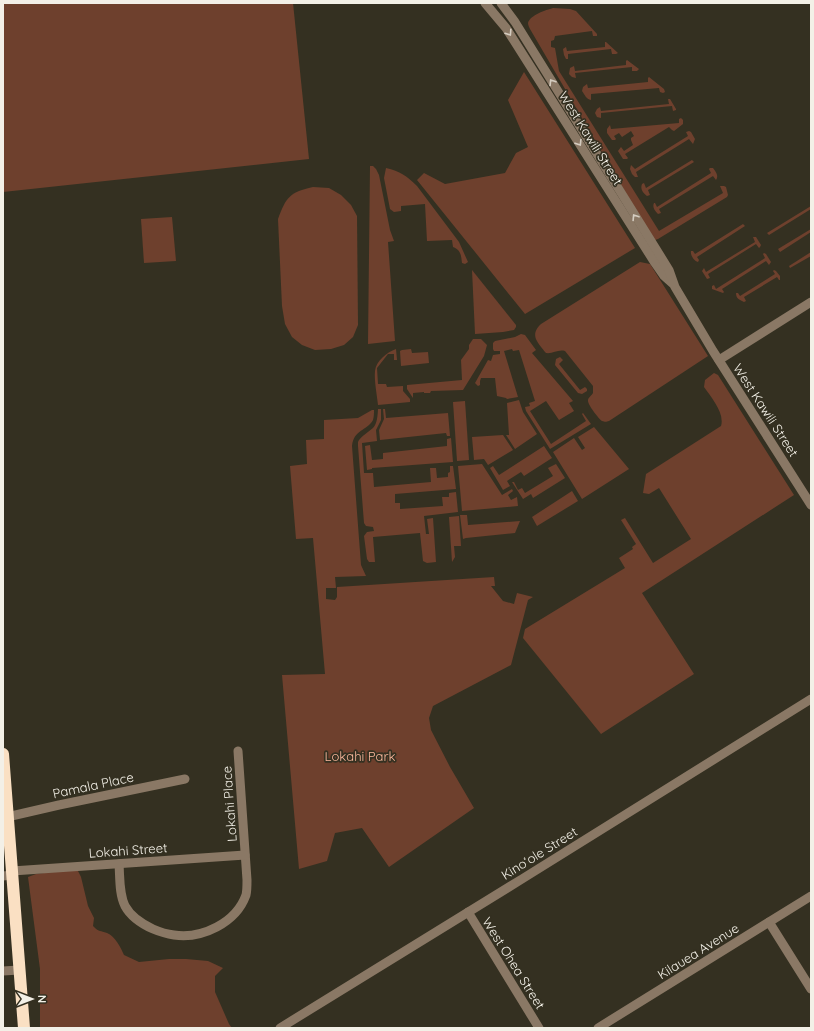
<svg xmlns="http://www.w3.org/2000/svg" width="814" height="1031" font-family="Quicksand,sans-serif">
  <rect width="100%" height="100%" fill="#343021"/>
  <g fill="#6e402d">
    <path d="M3,3H293L309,159L3,192Z"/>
    <path d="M553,8L570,9L576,11L597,34V36H593L592,31L555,36L554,40L551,41V47L555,48L559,71L659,231L723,193L720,186H724L726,187L728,195L727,197L658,239L655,240L652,238L530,29C529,27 528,25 528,23C530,15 546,10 553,8Z"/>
    <path d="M605,42H606L618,53L616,54H612L611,49L568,54V59H566L564,55L563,49L566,47L567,51L605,47Z"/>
    <path d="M627,60L639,69L637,71H632V67L575,73L576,78L572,77L569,74L570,68L574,66L575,71L626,65V61Z"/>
    <path d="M524,72L635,248L525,314L417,180L424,173L445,184L505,173L516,153L528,147L508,100Z"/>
    <path d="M649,77L664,89L665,92L663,93L660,92L659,88L591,94V100C586,99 585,95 582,91L583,87L587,84L588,88L648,82V78Z"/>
    <path d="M668,99H670L676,109V110L673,111L672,106L601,113V118L597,117L595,113L597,109L600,107L601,111L669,104Z"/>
    <path d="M681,118L683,120V124L674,131L672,130L669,127L625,154L628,158L627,159H623L618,151L621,147L624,151L633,145L631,140V138L634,136L631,131L622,137L619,133L614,136L616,139L615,140H612L607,133V129L610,125L611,129L679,123V119Z"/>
    <path d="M689,131L691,132L695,139L693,144L689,139L636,172L638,177H635L632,174L630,169L631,165L635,169L688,136L686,132Z"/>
    <path d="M692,160L694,162L648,190L650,195L647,196C643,193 640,189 642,184L644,183L646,188Z"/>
    <path d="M370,166H373L376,169L379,175L390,230L394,241L388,242L395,341L368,344Z"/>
    <path d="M386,168C400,171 407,176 417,186L459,242L468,262L465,264L462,263C461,255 461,250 453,247L452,240L427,241L425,204L401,206V211L394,212L390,209L384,178Z"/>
    <path d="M710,168H713C716,172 719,176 716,180L713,176L659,209L661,213L658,214C655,211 652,207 654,203H655L657,207L711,173L709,169Z"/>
    <path d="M313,187L329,188L341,195L351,205L357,216L358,325L353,337L344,345L331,349L315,350L302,345L292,337L285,324L282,306L278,219C286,197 290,192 313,187Z"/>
    <path d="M811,206V209L769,235L767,233Z"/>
    <path d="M172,217L176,261L144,263L141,219Z"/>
    <path d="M743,224L745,226L697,257L699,260L698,262C694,261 690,255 691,251H693L695,254Z"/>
    <path d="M811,229V232L780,252L778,249Z"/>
    <path d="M753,237H756L761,245L760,247L759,248L756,244L708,274L710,278L707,279L702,271L704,268L706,272L755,242Z"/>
    <path d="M811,252V256L790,268L789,266Z"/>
    <path d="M764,253L766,254L771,262L769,265L766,261L722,289L724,292L723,293L712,289V286L714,285L716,289L765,258L763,254Z"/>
    <path d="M640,262L650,264L708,356L609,421C606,422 605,422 602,421C599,419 587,404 588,400C588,398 592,395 593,393V386L565,351C558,349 553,354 546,353C538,343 529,335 541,324Z"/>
    <path d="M472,270L516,325V327L514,330L503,332L475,334Z"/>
    <path d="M774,270L776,271L780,276V280H779L777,277L744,297L746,301L744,302C740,300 736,299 736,293H738L740,296L775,274L773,271Z"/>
    <path d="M521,334L525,335L536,350L532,353L573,401L569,403L574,411L559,420L546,401L530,411L551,444L586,421L582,414L583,413L591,424L550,449L526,411L525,407L530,406L529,403L535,401L519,350L513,351L512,349L504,351L518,397L507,399L506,398L497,396L495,378H481L480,381V385L478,386L475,383L488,360L491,361L493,355L500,354V351H494L493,349V343L495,341L515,337Z"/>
    <path d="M473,339H481L487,345L484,356L463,390L431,391L430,393H424V392L413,393V398L407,389V385L462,380L461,360L469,349V345Z"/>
    <path d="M396,349L397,360H394V354H388L377,368L378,384H386L387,387L403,386V391L410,399V402L378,405C377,395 374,380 375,371C376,361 387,352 396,349Z"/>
    <path d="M411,349L412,353L428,352L429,363L401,366L400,351L402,350Z"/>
    <path d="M560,357L563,360L559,364L580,390L585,387L587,389V391L582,394L578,393L555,365L556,359Z"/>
    <path d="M714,373L718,375L794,495L642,593L694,674L601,734L523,638L525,629L625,568L619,558L633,549L632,547L636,544L621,520L625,518L653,563L691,539L659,488L649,494L643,493L646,474L721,426C725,413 711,397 704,387L705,380Z"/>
    <path d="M519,400L523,412L537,434L515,449L506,435H509L507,403Z"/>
    <path d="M465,401L469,460L457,461L453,402Z"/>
    <path d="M378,409H381V420L376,430L377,441L362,443L364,473H373L374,487L431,482L430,468H436L437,478L448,477V473L450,472V466H453L456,489L395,494V503H400V509L443,506L442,497H449V493L456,492L458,512L424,516L426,534H429L427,519L433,518L436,562L427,563L423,561L420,533L373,537L375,562H369L367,559L364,536L367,532L374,531L373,527L366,526L364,523L358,446V442L359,440C372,426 377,432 378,409Z"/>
    <path d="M383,409H385L386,418L448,413L450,436H447L446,433L380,440L379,430L384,419Z"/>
    <path d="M372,410H374C374,413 374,416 373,420C367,431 354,429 352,446L361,565L366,576L335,577L336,588H326V599L335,600L337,597V587L494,577L495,586H491L503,601L514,604L517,593L533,597L528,600L511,665L433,706L429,718L431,730L450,767L474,808L389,867L362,828L335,833L327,861L299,869L282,675L325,674L313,538L296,539L290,466L307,464L306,440L324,439V420L358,418Z"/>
    <path d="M594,427L629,469L582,499L553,452L574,438L582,450L585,448L578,437Z"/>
    <path d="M503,435L513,450L488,465L484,459L474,460L472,437Z"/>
    <path d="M451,438L453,462L372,468V469L367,470L365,446L370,445L372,460L383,459V453L447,446V439Z"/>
    <path d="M544,446L552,458L524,476L521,472L507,481L510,486L503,490L490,468L493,466L499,475Z"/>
    <path d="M482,464L502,495L512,489L513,491L508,495L511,500L517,497L518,506L462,511L458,466Z"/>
    <path d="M556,464L565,478L533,498L531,494L523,499L512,482H514L518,490L522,488L525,493L553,476L548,468Z"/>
    <path d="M572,491L578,501L537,526L532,517Z"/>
    <path d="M460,515H467L468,525L520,521L515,533L466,538L463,539Z"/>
    <path d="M459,516L461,546H454L455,557L452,562L449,517Z"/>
    <path d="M77,869L81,877L88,906L94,918L93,926C100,933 100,930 107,933C115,936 121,948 124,955L139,962L169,959H186L208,961L223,968L215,976V992L229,1024L232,1028H40V969L28,877L36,874Z"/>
  </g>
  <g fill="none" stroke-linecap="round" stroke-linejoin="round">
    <g stroke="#8a7865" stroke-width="9">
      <path d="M485,3L506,28L655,263L664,276L673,284"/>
      <path d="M501,3L515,22L669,270L675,287L713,351L811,505"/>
      <path d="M719,360L811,302"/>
      <path d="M7,817L59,805L185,779"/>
      <path d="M119,864C120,878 119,894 125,906C131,917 142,924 153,929C160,932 166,934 174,935C202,939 236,923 246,895C247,891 247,885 247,880L238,751"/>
      <path d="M12,871L245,855"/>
      <path d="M3,876L12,875"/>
      <path d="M468,912L539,1028"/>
      <path d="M769,922L811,989"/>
      <path d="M3,971L19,970"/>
      <path d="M280,1028L522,879L811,699"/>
      <path d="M598,1028L811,896"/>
    </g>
    <path stroke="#fae0c3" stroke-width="12" d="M3,754L24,1028"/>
  </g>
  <defs><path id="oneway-chevron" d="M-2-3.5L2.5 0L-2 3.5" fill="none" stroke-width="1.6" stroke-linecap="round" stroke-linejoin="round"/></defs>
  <g stroke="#d4ccc0">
    <use href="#oneway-chevron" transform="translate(509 33) rotate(57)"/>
    <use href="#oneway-chevron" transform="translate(552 82) rotate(-122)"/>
    <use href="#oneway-chevron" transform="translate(579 143) rotate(58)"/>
    <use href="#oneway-chevron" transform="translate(635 217) rotate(-122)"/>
  </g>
  <g text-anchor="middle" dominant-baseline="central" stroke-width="3.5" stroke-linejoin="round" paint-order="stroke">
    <g font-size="13" fill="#f3f0e7" stroke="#343021">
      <text transform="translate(591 138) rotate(58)">West Kawili Street</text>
      <text transform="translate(766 410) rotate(57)">West Kawili Street</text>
      <text transform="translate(93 785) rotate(-12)">Pamala Place</text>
      <text transform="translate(229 804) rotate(-94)">Lokahi Place</text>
      <text transform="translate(128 850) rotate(-4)">Lokahi Street</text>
      <text transform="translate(539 853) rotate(-32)">Kinoʻole Street</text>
      <text transform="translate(698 951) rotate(-32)">Kilauea Avenue</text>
      <text transform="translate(514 963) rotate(58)">West Ohea Street</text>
    </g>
    <g font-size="13" fill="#feba9e" stroke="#343021">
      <text x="360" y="756">Lokahi Park</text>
    </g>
  </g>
  <rect width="814" height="1031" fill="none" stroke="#f3f0e7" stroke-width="8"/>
  <g transform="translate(32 999) rotate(90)" stroke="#343021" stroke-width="3" paint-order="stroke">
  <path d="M0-3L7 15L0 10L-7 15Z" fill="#f3f0e7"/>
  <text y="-6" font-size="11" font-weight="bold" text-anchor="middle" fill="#f3f0e7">N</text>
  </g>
</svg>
